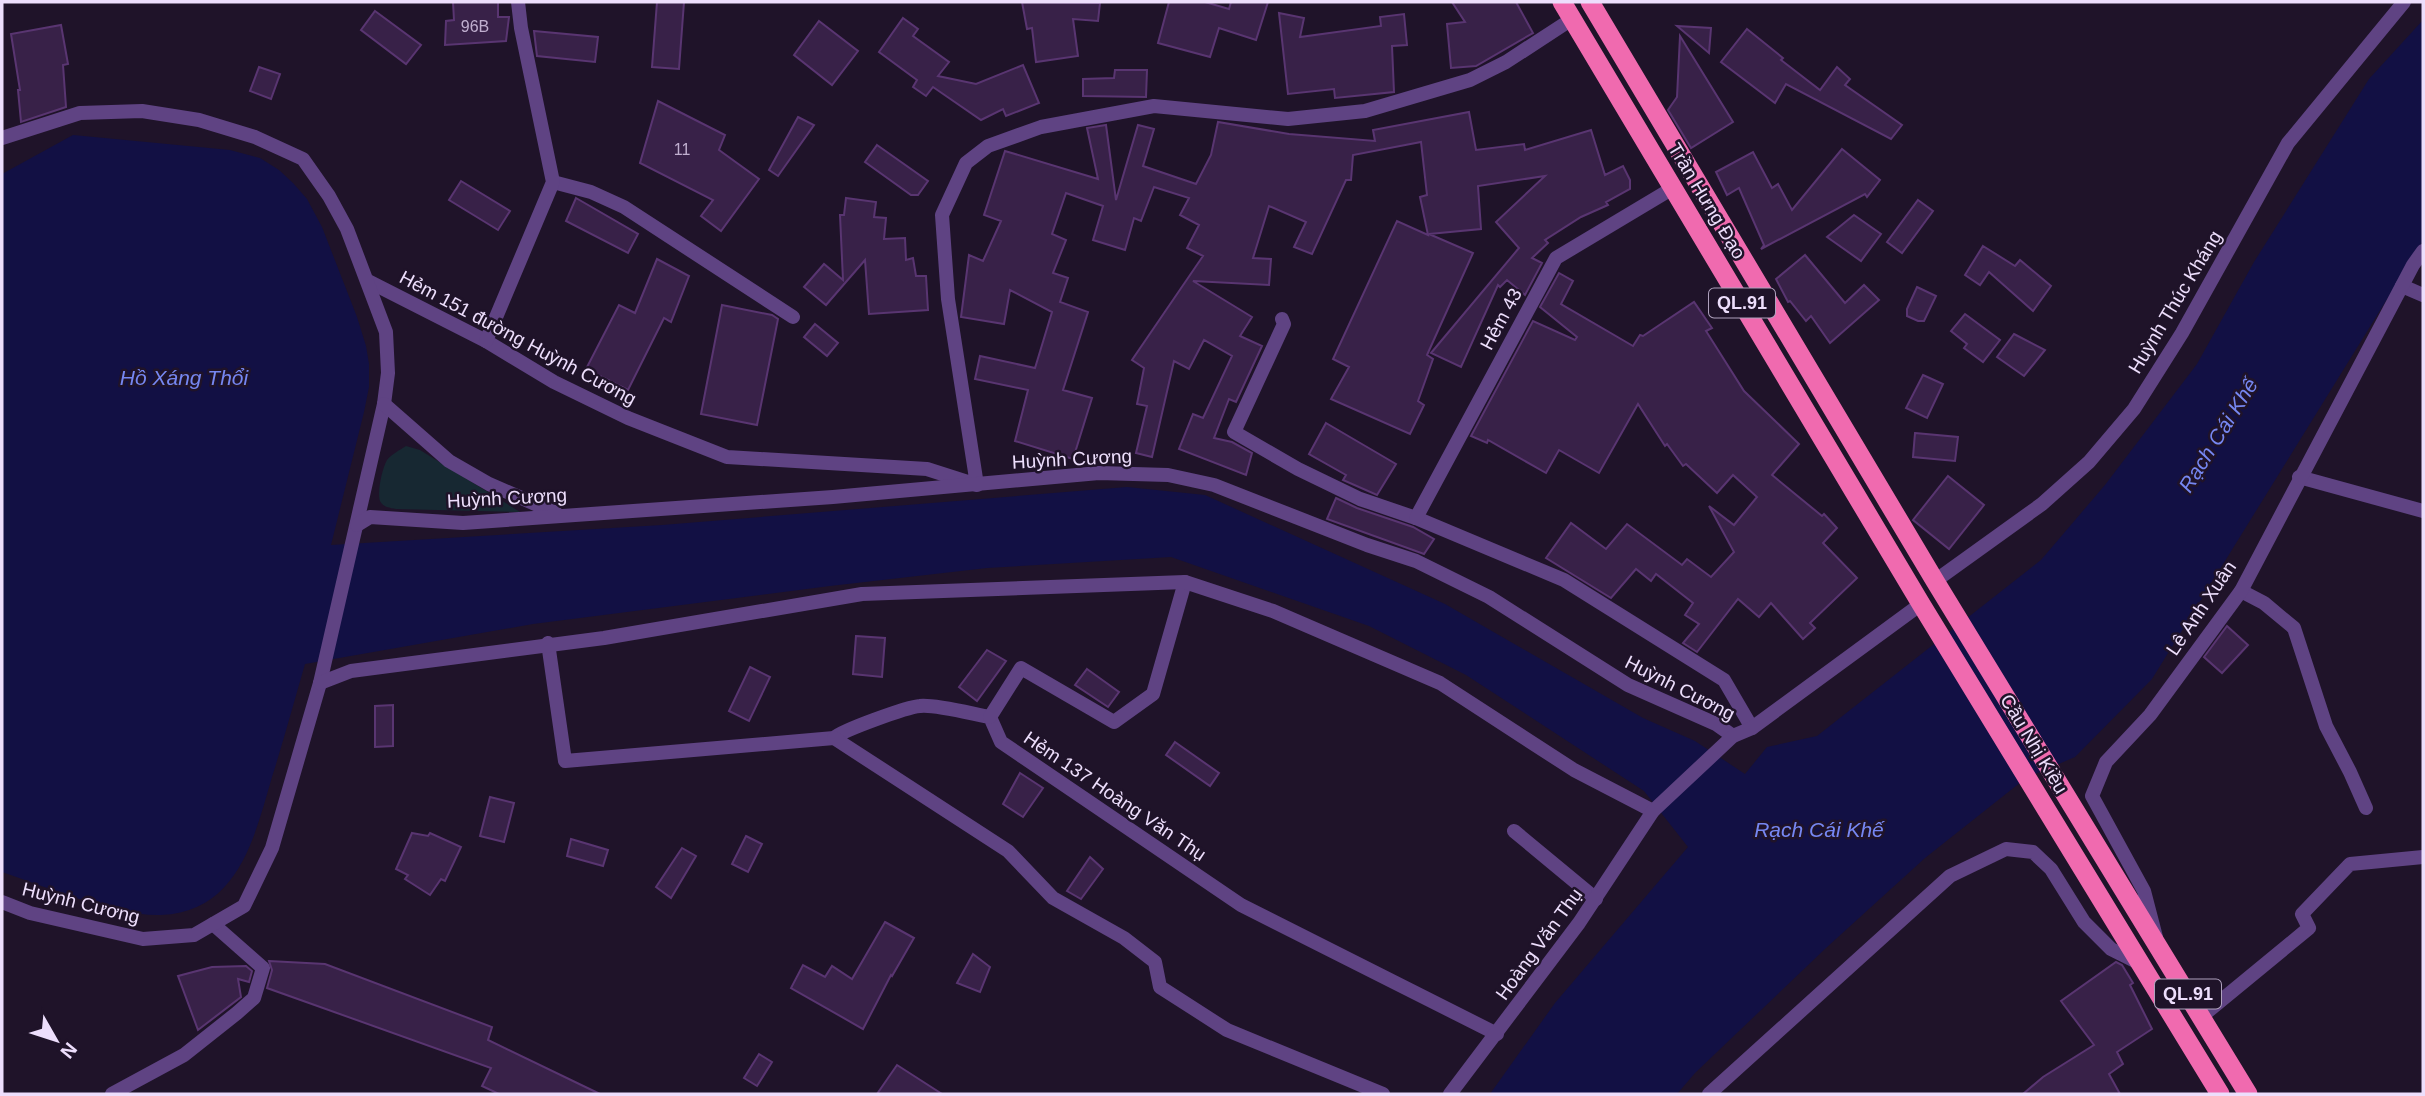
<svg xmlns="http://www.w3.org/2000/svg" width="2425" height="1096" font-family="Arial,sans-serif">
  <rect width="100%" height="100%" fill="#1f1329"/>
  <path fill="#172832" d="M406,446L420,450L520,512L396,509C390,508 383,507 380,501C377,492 382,469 387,460C392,454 400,450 406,446Z"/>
  <path fill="#121044" d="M2423,20V241L2152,679L2075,757L2026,778L1925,858L1826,948L1695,1073L1677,1094H1490L1555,1003L1688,847L1644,791L1466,675L1369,626L1171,557L987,568L830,586L533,624L305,664C294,702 284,739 272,777C254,838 239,911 161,915C118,917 44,886 2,872V174L73,135L230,150L260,158L279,170L293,183L307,199L322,227L357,317L366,346L369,364V387L364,412L331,545L662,525L1127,487L1205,495L1445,604L1643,718L1695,741L1745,774L1767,747L1817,736L2041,560L2105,485L2197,364L2254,262L2369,79Z"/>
  <g fill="#382148" stroke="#593571" stroke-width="2">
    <path d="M453,2H498V17H509L506,41L445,45L446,21L454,20Z"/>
    <path d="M657,2H684L679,69L652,67Z"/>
    <path d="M1022,2L1100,3L1098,21L1073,19L1078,56L1036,62L1032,28L1027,29Z"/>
    <path d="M1169,2H1205L1229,9L1231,2H1268L1256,40L1219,28L1210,57L1158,43Z"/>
    <path d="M1452,2H1516L1533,33L1476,66L1451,68L1447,24L1465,22Z"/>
    <path d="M375,11L421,45L406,64L361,30Z"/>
    <path d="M1279,13L1304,18L1300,37L1381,26L1380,17L1404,14L1407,45L1392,46L1394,92L1335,98L1334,89L1288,94Z"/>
    <path d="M903,18L918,29L913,36L949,62L938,76L976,84L1023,65L1039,103L1006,116L1003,109L981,120L933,87L926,96L913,87L917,80L879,52Z"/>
    <path d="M819,21L858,51L832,85L794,55Z"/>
    <path d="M61,25L68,64L63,65L66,107L21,122L18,90H20L11,34Z"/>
    <path d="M1677,26L1711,28L1709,53Z"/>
    <path d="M1747,29L1783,58L1781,60L1820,90L1837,67L1850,79L1845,85L1902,125L1891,139L1786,84L1775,103L1721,62Z"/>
    <path d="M534,31L598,37L595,62L537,56Z"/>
    <path d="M1680,36L1733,122L1691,148L1668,110L1677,97Z"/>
    <path d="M259,67L280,74L271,99L250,91Z"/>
    <path d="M1115,70H1147L1146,97L1083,96V79L1114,78Z"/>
    <path d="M658,101L725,135L719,150L759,179L721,231L701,216L713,200L640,163Z"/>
    <path d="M1469,112L1476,150L1524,144L1525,150L1591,130L1605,175L1623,166L1630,180V189L1606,202L1608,205L1581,217L1545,240L1548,243L1532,258L1542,263L1525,295L1507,280L1500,287L1498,285L1461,367L1431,353L1519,248L1496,222L1545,176L1478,186L1481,229L1429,234L1473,253L1427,355L1433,359L1418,401L1424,405L1410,434L1331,399L1349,367L1333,359L1397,221L1428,235L1420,197L1427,195L1421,142L1353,155L1351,180H1346L1312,254L1294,247L1306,222L1269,206L1253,258L1271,259L1269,285L1193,281L1252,317L1240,336L1262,346L1236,402L1229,399L1214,438L1232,442L1252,453L1246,475L1179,449L1193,414L1203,418L1232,356L1204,340L1189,369L1174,361L1152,457L1136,453L1147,406L1137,404L1144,368L1132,360L1203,256L1187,248L1199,225L1180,215L1189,198L1154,187L1141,221L1134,218L1125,250L1093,240L1103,206L1066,193L1052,234L1066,240L1053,273L1068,278L1060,302L1088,312L1063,390L1092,398L1073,459L1015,441L1028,390L975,379L980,356L1035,368L1052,312L1010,290L1004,324L961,317L969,255L983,261L1001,221L984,215L1005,151L1098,179L1087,128L1106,125L1116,200L1138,125L1154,129L1143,166L1196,184L1211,155L1218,122L1289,134L1375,141L1373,130Z"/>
    <path d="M798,117L814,125L778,176L769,170Z"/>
    <path d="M877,145L928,181L918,195H911L865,162Z"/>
    <path d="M1842,149L1880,180L1867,197L1865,194L1761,249L1764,245L1739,188L1727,195L1716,172L1753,152L1772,188L1778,184L1792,210Z"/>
    <path d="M461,181L510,211L498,230L449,200Z"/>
    <path d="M576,198L638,234L628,253L566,221Z"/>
    <path d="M846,198L876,202L874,217L886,218L884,239L905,238L906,260L913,258L916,276H926L928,310L869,314L865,260L826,305L804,287L824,264L843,280L840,215H844Z"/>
    <path d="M1918,200L1933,211L1902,253L1887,242Z"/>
    <path d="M1854,215L1881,234L1861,261L1827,237Z"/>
    <path d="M1983,246L2015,266L2020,260L2051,286L2033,311L1989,272L1980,285L1965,275Z"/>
    <path d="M1805,255L1845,303L1864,285L1879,300L1830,343L1811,316L1806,321L1790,301L1788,302L1776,279Z"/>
    <path d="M657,259L689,276L671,322L664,318L628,390L586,369L619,305L635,313Z"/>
    <path d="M1559,273L1573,281L1561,304L1633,346L1640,335L1643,336L1694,302L1712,328L1706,331L1744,391L1799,444L1772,475L1822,516L1824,514L1837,528L1823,543L1857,578L1810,623L1815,628L1803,639L1771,603L1759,617L1738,599L1697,652L1683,643L1699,624L1685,615L1693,603L1656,574L1651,581L1636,569L1611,598L1546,558L1571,523L1606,549L1627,524L1682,565L1687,559L1711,577L1734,552L1709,506L1734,525L1757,497L1733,475L1717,493L1686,464L1683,466L1667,444L1665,446L1638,404L1599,473L1559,450L1546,473L1488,440L1487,443L1471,436L1533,321L1575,340L1577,337L1540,307Z"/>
    <path d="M1917,287L1936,296L1924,321H1918L1907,316V309Z"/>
    <path d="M722,305L772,315L778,319L757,425L701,414Z"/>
    <path d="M1965,314L2000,340L1983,362L1964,348L1967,344L1951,331Z"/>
    <path d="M815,324L838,343L827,356L804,337Z"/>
    <path d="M2014,334L2045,350L2024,376L1997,357Z"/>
    <path d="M1923,375L1943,384L1927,418L1906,408Z"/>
    <path d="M1326,423L1396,464L1377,495L1343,480L1346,475L1309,454Z"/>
    <path d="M1915,433L1958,437L1955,461L1913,457Z"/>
    <path d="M1948,476L1984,505L1949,549L1913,520Z"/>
    <path d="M1336,498L1357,508L1413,527L1434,539L1424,554L1327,519Z"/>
    <path d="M2227,626L2248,645L2222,673L2204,657Z"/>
    <path d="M856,636L885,638L882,677L853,674Z"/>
    <path d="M987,650L1006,661L977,701L959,687Z"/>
    <path d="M750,667L770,677L749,721L729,711Z"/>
    <path d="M1087,669L1119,692L1108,707L1075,685Z"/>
    <path d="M393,705V746L375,747V706Z"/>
    <path d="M1175,742L1219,773L1210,786L1166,755Z"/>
    <path d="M1020,773L1043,788L1023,817L1003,804Z"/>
    <path d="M490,797L514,803L504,842L480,836Z"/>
    <path d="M412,833L428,836L430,833L461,847L445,881L441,879L430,895L405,879L408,875L396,869Z"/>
    <path d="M746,836L762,844L748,872L732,864Z"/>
    <path d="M571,839L608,850L603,866L567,856Z"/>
    <path d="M682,848L696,856L671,898L656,887Z"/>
    <path d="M1090,857L1103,869L1081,899L1067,891Z"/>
    <path d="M885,922L914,938L892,976L891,975L863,1029L791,988L803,965L825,977L832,966L852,979Z"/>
    <path d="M973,954L990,967L980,992L957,983Z"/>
    <path d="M269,961L325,964L492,1027L488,1040L600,1094H499L482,1086L491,1068L267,988L272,970Z"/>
    <path d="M2116,962L2122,965L2133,983L2130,985L2152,1029L2117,1052L2123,1064L2109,1074L2120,1094H2023L2043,1077L2094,1045L2061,1001Z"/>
    <path d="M246,966L252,971L249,982L238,979L241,997L198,1030L178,976L212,967Z"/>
    <path d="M759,1054L772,1062L757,1086L744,1078Z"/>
    <path d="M897,1065L942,1094H877Z"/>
  </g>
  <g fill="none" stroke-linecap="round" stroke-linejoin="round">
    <g stroke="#5f4383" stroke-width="14">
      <path d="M553,182L591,192L624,207L793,317"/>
      <path d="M368,281L486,341L554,382L628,418L727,457L927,469L977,485L948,299L942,215L966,163L988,146L1041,127L1154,106L1288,119L1365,111L1470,80L1506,62L1572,19"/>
      <path d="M2402,286L2423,295"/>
      <path d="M1282,319L1284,324L1234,432L1298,469L1360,499L1416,518L1564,580L1724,680L1752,728"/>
      <path d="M486,341L553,182L521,28L518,2"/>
      <path d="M2299,477L2423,511"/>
      <path d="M1416,518L1556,258L1673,188"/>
      <path d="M2241,591L2264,603L2294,628L2326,726L2350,772L2366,808"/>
      <path d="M548,643L565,761L834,738C843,730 907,707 920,706C934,704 973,714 990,717L1001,742L1241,905L1497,1034"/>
      <path d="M990,717L1021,668L1114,722L1153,694L1185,582"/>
      <path d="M834,738L1008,851L1053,898L1124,938L1155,962L1160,987L1227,1030L1383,1094"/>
      <path d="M1514,831L1596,899"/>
      <path d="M2156,937L2144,891L2092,796L2106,762L2150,715L2241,591L2413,265L2423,251"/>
      <path d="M2201,1017L2309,928L2302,914L2350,864L2423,857"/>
      <path d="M112,1094L184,1055L237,1013L254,998L263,968L213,924"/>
      <path d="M1709,1094L1950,876L2006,849L2033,852L2051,869L2084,922L2111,949L2141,964"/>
    </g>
    <g stroke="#5f4383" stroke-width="14">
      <path d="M2,138L80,113L142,111L199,120L255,137L303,159L329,196L347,229L386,332L388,373L384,404L320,683L272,848L244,906L194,935L143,939L30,913L2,902"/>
      <path d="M384,404L449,461L489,484L556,513"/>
      <path d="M357,525L370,517L463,523L833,497L1099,473L1168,475L1214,485L1367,545L1416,561L1489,597L1628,685L1716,724L1733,736"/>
      <path d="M1935,581L2042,504L2089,462L2134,409L2182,333L2288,143L2404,2"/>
      <path d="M320,683L351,671L604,638L862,594L1185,582L1273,611L1440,683L1574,770L1653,811"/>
      <path d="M1450,1094L1579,923L1653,811L1733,736L1752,728L1921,604"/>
    </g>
    <g stroke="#f06aaf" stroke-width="19">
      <path d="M1562,2L1921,604L2220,1094"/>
      <path d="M1590,2L1935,581L2248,1094"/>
    </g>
  </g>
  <g text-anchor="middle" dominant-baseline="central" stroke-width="5" stroke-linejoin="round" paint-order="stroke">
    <g font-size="16" fill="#c0afcf">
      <text x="475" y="26">96B</text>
      <text x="682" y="149">11</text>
    </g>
    <g fill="#1f1329" stroke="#afa1bd" stroke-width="2">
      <rect x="1709" y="288.5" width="66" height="29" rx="5"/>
      <rect x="2155" y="979.5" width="66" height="29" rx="5"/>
    </g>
    <g font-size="18" font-weight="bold" fill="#eddefc">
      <text x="1742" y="303">QL.91</text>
      <text x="2188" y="994">QL.91</text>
    </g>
    <g font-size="19" fill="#eddefc" stroke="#1f1329">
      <text transform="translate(1707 201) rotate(59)">Trần Hưng Đạo</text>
      <text transform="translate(2175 302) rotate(-59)">Huỳnh Thúc Kháng</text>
      <text transform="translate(1501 319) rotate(-62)">Hẻm 43</text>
      <text transform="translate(518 338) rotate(28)">Hẻm 151 đường Huỳnh Cương</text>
      <text transform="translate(1072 459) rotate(-3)">Huỳnh Cương</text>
      <text transform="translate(507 498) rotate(-3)">Huỳnh Cương</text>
      <text transform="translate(2201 608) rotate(-56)">Lê Anh Xuân</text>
      <text transform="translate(1680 688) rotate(27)">Huỳnh Cương</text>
      <text transform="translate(2034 744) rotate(59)">Cầu Nhị Kiều</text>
      <text transform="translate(1115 796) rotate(34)">Hẻm 137 Hoàng Văn Thụ</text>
      <text transform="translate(81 903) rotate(14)">Huỳnh Cương</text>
      <text transform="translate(1539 944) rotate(-54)">Hoàng Văn Thụ</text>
    </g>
    <g font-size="21" font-style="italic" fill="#7687f2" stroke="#1f1329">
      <text x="184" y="377">Hồ Xáng Thổi</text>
      <text transform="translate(2218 435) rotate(-58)">Rạch Cái Khế</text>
      <text x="1819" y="829">Rạch Cái Khế</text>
    </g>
  </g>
  <rect width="2425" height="1096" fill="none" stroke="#eddefc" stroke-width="7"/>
  <g transform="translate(56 1040) rotate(129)" stroke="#1f1329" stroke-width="5" paint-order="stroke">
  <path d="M0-5L12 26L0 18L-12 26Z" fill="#eddefc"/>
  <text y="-10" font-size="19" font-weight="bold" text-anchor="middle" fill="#eddefc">N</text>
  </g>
</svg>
